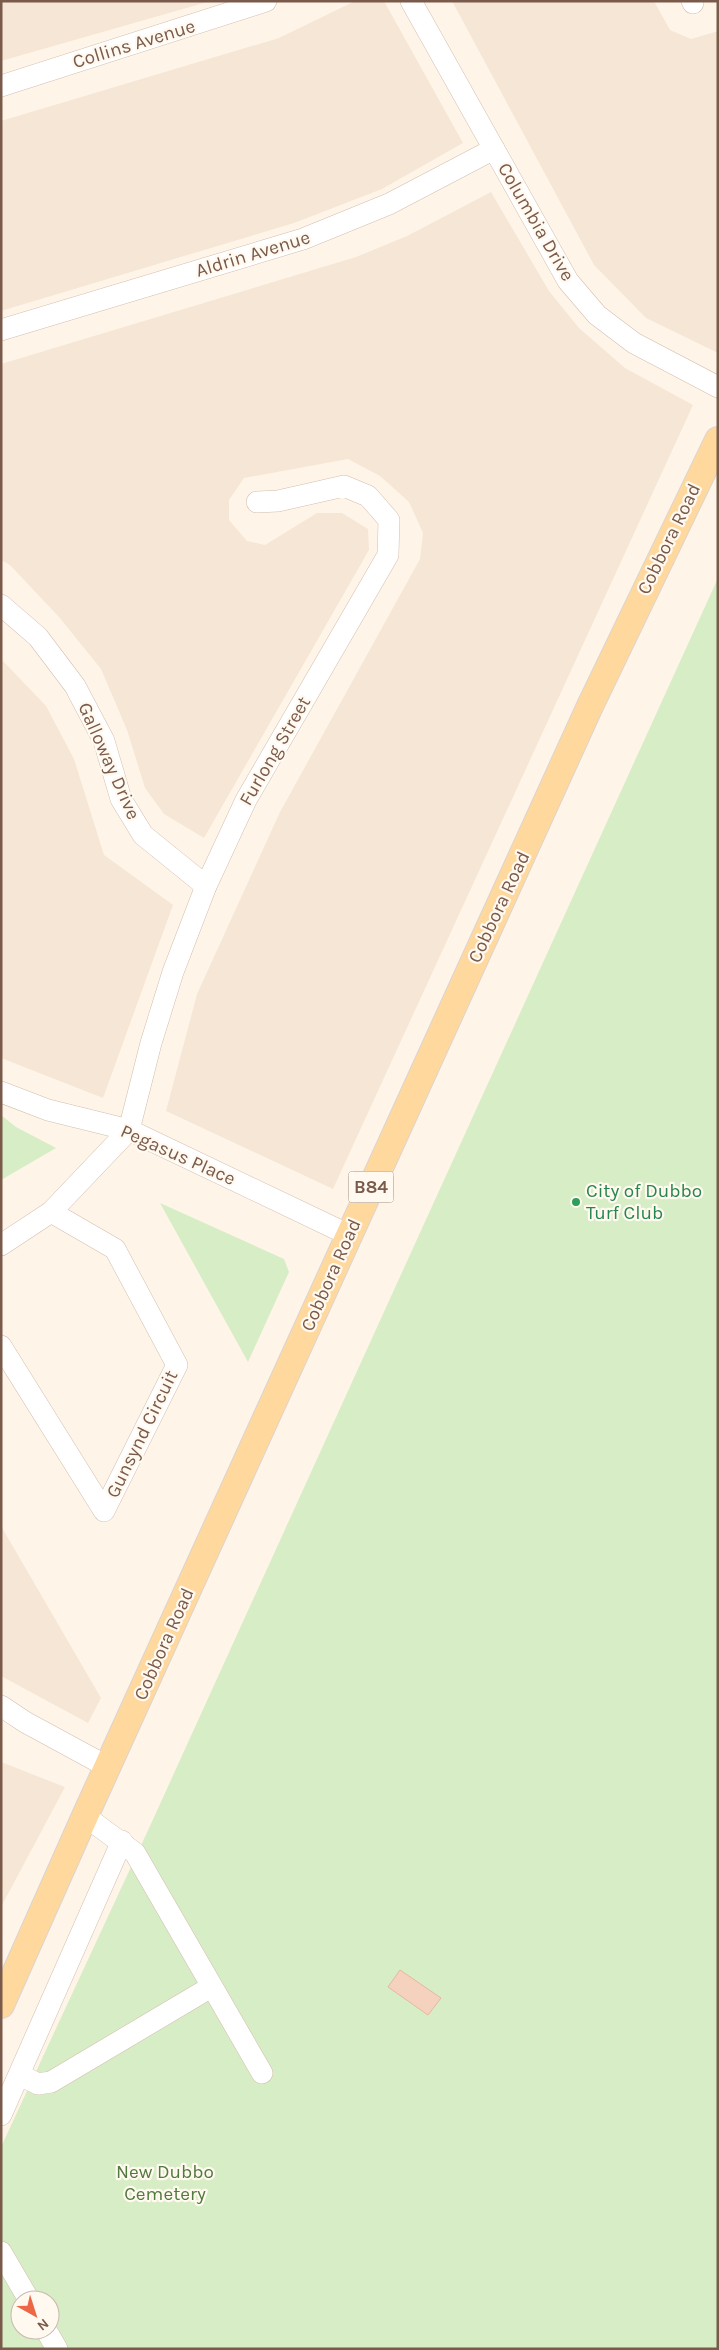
<svg xmlns="http://www.w3.org/2000/svg" width="719" height="2350" font-family="Karla,sans-serif">
  <rect width="100%" height="100%" fill="#fef5e8"/>
  <g fill="#f6e6d6">
    <path d="M1,1H211L1,61Z"/>
    <path d="M355,1H384L463,143L382,189L294,223L1,311V121L279,38Z"/>
    <path d="M452,1H654L670,30L691,39L718,31V353L646,318L594,265Z"/>
    <path d="M491,192L549,291L579,328L625,368L693,405L333,1189L166,1111L197,994L280,812L420,559L423,533L409,502L380,476L348,459L244,478L229,500V520L247,541L265,545L317,513H342L368,529L369,550L204,838L164,814L145,788L127,730L101,669L59,617L10,565L1,560V364L356,257L407,236Z"/>
    <path d="M1,659L46,706L74,759L104,855L173,905L103,1098L1,1058Z"/>
    <path d="M1,1526L101,1698L88,1723L1,1676Z"/>
    <path d="M1,1762L65,1787L1,1907Z"/>
  </g>
  <g fill="#d6edc5" fill-rule="evenodd">
    <path d="M718,578V2349H1V2147L150,1826ZM20,2300H50V2330H20Z"/>
    <path d="M1,1115L16,1127L56,1148L1,1180Z"/>
    <path d="M160,1203L284,1259L289,1272L248,1362Z"/>
  </g>
  <path fill="#f5d2be" stroke="#e8b89d" d="M400,1970L441,1998L428,2015L388,1987Z"/>
  <g fill="none" stroke-linecap="round" stroke-linejoin="round">
    <g stroke="#d3beaf" stroke-width="22">
      <g id="minor">
        <path d="M411,1L568,281L597,315L634,343L718,387"/>
        <path d="M692,1L693,3"/>
        <path d="M1,86L266,1"/>
        <path d="M1,330L303,239L389,204L494,149"/>
        <path d="M1,605L38,637L75,686L104,741L121,799L143,835L206,886"/>
        <path d="M1,1092L48,1110L129,1130L349,1235"/>
        <path d="M1,1245L51,1212L129,1130L151,1043L173,972L206,886L246,800L388,555L389,520L368,496L344,486L278,501L257,502"/>
        <path d="M1,1346L104,1511L177,1365L115,1249L51,1212"/>
        <path d="M1,1706L25,1722L108,1767"/>
        <path d="M85,1816L135,1853L262,2073"/>
        <path d="M20,2075L38,2084L51,2082L211,1987"/>
        <path d="M1,2115L122,1841"/>
        <path d="M1,2252L29,2300"/>
        <path d="M46,2330L57,2349"/>
      </g>
    </g>
    <g stroke="#dcd4d0" stroke-width="28">
      <path id="major" d="M1,2005L85,1816L590,706L718,440"/>
    </g>
    <use href="#minor" stroke="#fff" stroke-width="21"/>
    <use href="#major" stroke="#ffd89e" stroke-width="26"/>
  </g>
  <circle fill="#2e9e5b" stroke="#fff9f0" stroke-width="2" cx="576" cy="1202" r="5"/>
  <g text-anchor="middle" dominant-baseline="central" stroke-width="4.5" stroke-linejoin="round" paint-order="stroke">
    <rect fill="#fff9f0" stroke="#a28a7c" stroke-width="1" x="348.5" y="1171.5" width="45" height="31" rx="4"/>
    <g font-size="18" font-weight="bold" fill="#7a5a4a">
      <text x="371" y="1187">B84</text>
    </g>
    <g font-size="19" fill="#7a5a4a" stroke="#fff9f0">
      <text transform="translate(134 44) rotate(-17)">Collins Avenue</text>
      <text transform="translate(536 222) rotate(60)">Columbia Drive</text>
      <text transform="translate(253 254) rotate(-17)">Aldrin Avenue</text>
      <text transform="translate(669 539) rotate(-64)">Cobbora Road</text>
      <text transform="translate(275 751) rotate(-60)">Furlong Street</text>
      <text transform="translate(109 761) rotate(66)">Galloway Drive</text>
      <text transform="translate(499 907) rotate(-65)">Cobbora Road</text>
      <text transform="translate(178 1155) rotate(24)">Pegasus Place</text>
      <text transform="translate(331 1275) rotate(-66)">Cobbora Road</text>
      <text transform="translate(142 1434) rotate(-64)">Gunsynd Circuit</text>
      <text transform="translate(164 1644) rotate(-66)">Cobbora Road</text>
    </g>
    <g font-size="19" fill="#27864d" stroke="#fff9f0" text-anchor="start">
      <text x="586" y="1191">City of Dubbo<tspan x="586" dy="22">Turf Club</tspan></text>
    </g>
    <g font-size="19" fill="#517a3e" stroke="#fff9f0">
      <text x="165" y="2172">New Dubbo<tspan x="165" dy="22">Cemetery</tspan></text>
    </g>
  </g>
  <rect width="719" height="2350" fill="none" stroke="#7a5a4a" stroke-width="5"/>
  <g transform="translate(35 2315) rotate(141)"><circle r="24" fill="#fff9f0" stroke="#cab9ae"/>
  <path d="M0-4L9 19L0 12L-9 19Z" fill="#ed6847"/>
  <text y="-8" font-size="14" font-weight="bold" text-anchor="middle" fill="#7a5a4a">N</text>
  </g>
</svg>
